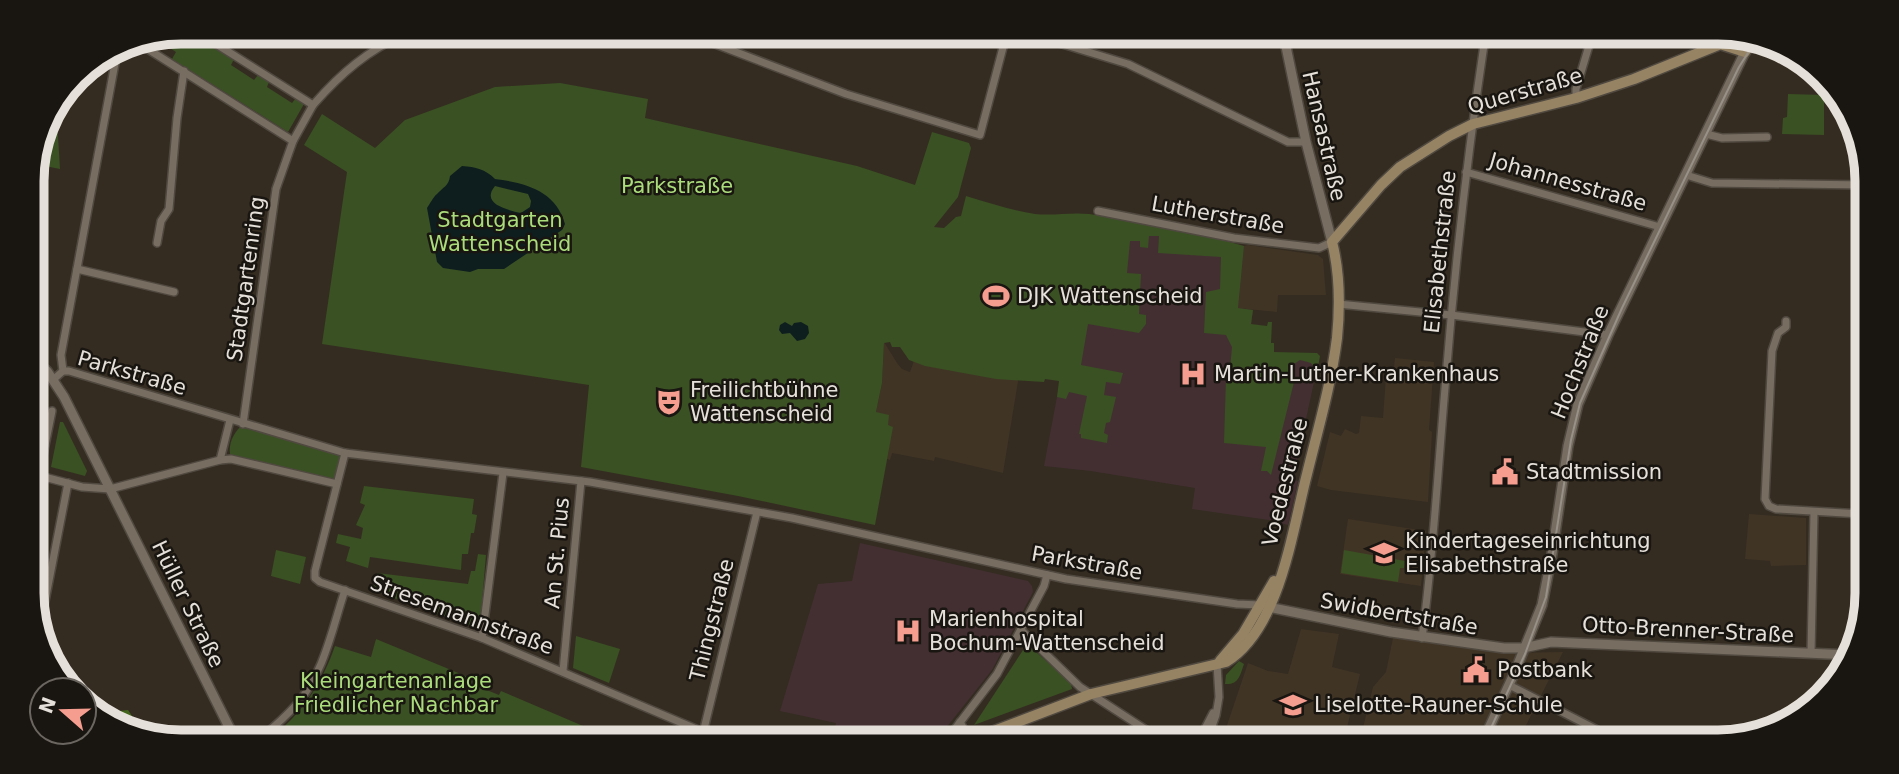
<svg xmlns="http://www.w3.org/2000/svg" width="1899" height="774" font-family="'DejaVu Sans',sans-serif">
  <rect width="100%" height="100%" fill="#342c21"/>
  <g fill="#403425">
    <path d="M1248,245L1318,255L1323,259L1326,295H1278L1277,312L1237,308L1244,246Z"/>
    <path d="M884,342L897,363L902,369L910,372L915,358L1019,375L1003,473L935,457L934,461L892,453L890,460L887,459L892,427L888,426L876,412L882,383Z"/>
    <path d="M1395,358L1434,362L1429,430L1432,432L1428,502L1331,490L1317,486L1330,432L1341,436L1345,429L1356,434L1359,433L1361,416L1383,418L1386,376L1393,377Z"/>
    <path d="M1749,514L1806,518V565L1771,566L1770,561L1745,559Z"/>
    <path d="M1348,519L1426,531L1421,586L1340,574Z"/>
    <path d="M1301,629L1339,634L1332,667L1360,674L1344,740H1222L1248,663L1268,671L1288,674Z"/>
    <path d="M1393,638L1501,653L1563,652L1518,741L1360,740L1373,687L1386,672Z"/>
  </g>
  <g fill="#432f32">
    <path d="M1117,218L1244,246L1238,308L1253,310L1249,341L1274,343V355L1319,359L1293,479L1298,481L1288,525L1269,520L1192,509L1195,488L1091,471L1044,466L1060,381Z"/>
    <path d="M860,543L1028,581L1032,586L1033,592L992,670L938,738H832L836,723L780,711L818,584L852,581Z"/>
  </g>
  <g fill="#3a5123">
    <path d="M181,32H189L234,59L231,65L254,80L258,75L269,82L267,87L292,103L296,98L304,104L288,132L172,59L176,52L162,43L157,50L141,39Z"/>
    <path d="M560,83L648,99L645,118L857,166L915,185L932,132L969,143L971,148L958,197L934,227L944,228L956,217L961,216L966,196C989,203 1011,210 1035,214C1053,216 1071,212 1089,214C1141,222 1194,231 1244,246L1238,308L1253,310L1251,324L1267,326L1268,322H1272L1271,343H1274V352L1317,353L1320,356L1318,367L1315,369L1311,363L1300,360L1294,364L1292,371L1295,376L1294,382L1271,475L1267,471H1261L1266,447L1224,443L1226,378H1222L1227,369H1230L1232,347L1226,335L1204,333L1206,292L1220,289L1221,257L1158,253L1159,236H1149L1148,248L1140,247V241H1130L1127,273L1141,274L1139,314L1146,315V324L1139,333L1088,324L1081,365L1123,373L1120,384L1106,382L1104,395L1116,397L1110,422L1106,423L1104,433L1108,435L1107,443L1081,438V434H1079L1087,396L1069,392L1066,399L1057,397L1059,381L1045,379L1044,382L996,379L925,366L909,360L900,347H892L890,342L884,343L882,383L876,412L889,415L888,425L893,427L875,525L738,496L581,467L589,385L322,344L347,172L304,145L322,114L375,148L405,120L495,87Z"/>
    <path d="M1788,94L1824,95V135L1782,134L1783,118L1787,117Z"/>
    <path d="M56,103L60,169L35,164L32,176L47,115Z"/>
    <path d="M60,422H63L87,471L85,476L51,467Z"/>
    <path d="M243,424L345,453L337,484L231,459C227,445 233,433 243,424Z"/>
    <path d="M364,486L474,499L472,514L477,515L474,533H471L468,554H462L461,570L370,557L368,568L346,561L350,547L336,543L338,534L361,539L363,528L356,525L365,505L360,503Z"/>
    <path d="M276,550L306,557L300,584L271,576Z"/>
    <path d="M1344,550L1405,561L1404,568H1400L1398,582L1341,573Z"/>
    <path d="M478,554L486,555L480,625L475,627L372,590L377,573L468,584L471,571H475Z"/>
    <path d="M576,636L620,649L609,683L573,668Z"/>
    <path d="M376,639L473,679L472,684L499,695L501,691L609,737L275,735C304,710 322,683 335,646L371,657Z"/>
    <path d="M1027,644L1071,683L1072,689L974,725Z"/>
    <path d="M1239,661L1244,664C1240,675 1239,685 1225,684L1226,675Z"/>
  </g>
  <path fill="#42641b" d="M128,710L144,734H133L100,713Z"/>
  <g fill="#0e1e1f" fill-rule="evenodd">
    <path d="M462,166C476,167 485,169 495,179C526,183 556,191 565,224L562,230L504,269H478L470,272L443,268L437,262L427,208C430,204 433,197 437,194C443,187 449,186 450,176ZM495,186L528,194L531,201L530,207L521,213C508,210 480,204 495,186Z"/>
    <path d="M785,322L792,326L794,323L801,322L808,326L809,333L805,339L797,341L790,333L782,334L779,330L780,325Z"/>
  </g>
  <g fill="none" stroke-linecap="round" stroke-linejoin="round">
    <g stroke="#504940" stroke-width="10">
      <g id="minor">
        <path d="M197,32L313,105L293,141L276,189L243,424"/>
        <path d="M689,34L846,94L980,135L1006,36"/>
        <path d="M1036,36L1128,64L1288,142H1306"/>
        <path d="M135,41L293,141"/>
        <path d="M1576,98V89L1591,39"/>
        <path d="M313,105C341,73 368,50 407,33"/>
        <path d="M1706,134L1722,138L1767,137"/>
        <path d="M1466,172L1660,227"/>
        <path d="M1686,175L1712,183L1866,185"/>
        <path d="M1098,211L1234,238L1319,248L1332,242"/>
        <path d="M157,243L161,221L169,209L177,118L184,71"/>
        <path d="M77,269L174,292"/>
        <path d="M1338,304L1451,315L1608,335"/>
        <path d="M1786,321V327L1778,333L1772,351L1765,499L1769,506L1776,509L1861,514"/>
        <path d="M63,371L61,355L118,47"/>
        <path d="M54,379L63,371H69L345,453L590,482L792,518L1066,579L1237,604L1260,605"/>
        <path d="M345,453L315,571V578L320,582L482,638L715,737"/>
        <path d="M220,460L230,420"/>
        <path d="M33,474L82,487L110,489L220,460L231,459L337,484"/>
        <path d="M39,475L52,411"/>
        <path d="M1021,630L1080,687L1160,739"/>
        <path d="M39,632L68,483"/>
        <path d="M482,638L503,473"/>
        <path d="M1422,638C1434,551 1438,464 1446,377C1455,264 1468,151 1485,38"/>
        <path d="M1811,653L1814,512"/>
        <path d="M563,671L581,481"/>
        <path d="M1509,685L1621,742"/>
        <path d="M960,722L969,739"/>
        <path d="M264,735C275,726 286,716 296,705C324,674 332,629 345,590"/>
        <path d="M702,737L757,512"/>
        <path d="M948,738L997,674L1044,586L1047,575"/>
        <path d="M1199,740L1213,713"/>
        <path d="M1207,740L1216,715L1219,697L1217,664"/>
      </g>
    </g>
    <g stroke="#504940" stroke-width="12">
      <g id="tertiary">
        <path d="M1284,37L1306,142L1332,242"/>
        <path d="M33,360L47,371L64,397L233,735"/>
        <path d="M1268,607L1391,632L1504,648H1523L1551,642L1850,655"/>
        <path d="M1483,741L1514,674L1542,605L1552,554L1568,446L1578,404L1608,335L1745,52"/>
      </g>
    </g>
    <g stroke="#504940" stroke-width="13">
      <g id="secondary">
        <path d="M1723,45L1745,52L1753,40"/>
        <path d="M1220,661L1243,634L1274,581"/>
        <path d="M973,739L1091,694L1226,662C1280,629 1292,531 1307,474C1318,429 1331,385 1337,338C1340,307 1340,273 1332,242L1381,185L1400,167L1449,136L1473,124L1576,98L1634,79L1733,39"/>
      </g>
    </g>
    <use href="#minor" stroke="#776d61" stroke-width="7"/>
    <use href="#tertiary" stroke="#776d61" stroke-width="9"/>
    <use href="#secondary" stroke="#968364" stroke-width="10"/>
    <path stroke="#979188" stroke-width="2" d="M1485,741L1525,654L1546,597L1571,440L1580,403L1622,308L1739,67L1756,40"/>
  </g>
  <defs>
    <g id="stadium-bare" transform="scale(2.1)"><path d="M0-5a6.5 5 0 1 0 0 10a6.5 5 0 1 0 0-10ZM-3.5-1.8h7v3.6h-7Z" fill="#f59d8f" stroke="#191510" stroke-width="2.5" paint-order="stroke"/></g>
    <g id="hospital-bare" transform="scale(2.1)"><path d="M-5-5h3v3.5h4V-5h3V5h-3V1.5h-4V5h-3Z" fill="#f59d8f" stroke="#191510" stroke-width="2.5" paint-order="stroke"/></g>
    <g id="theatre-bare" transform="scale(2.1)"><path d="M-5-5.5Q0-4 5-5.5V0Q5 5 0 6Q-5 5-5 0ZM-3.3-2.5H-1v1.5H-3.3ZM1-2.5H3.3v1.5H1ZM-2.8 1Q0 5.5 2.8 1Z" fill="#f59d8f" stroke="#191510" stroke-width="2.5" paint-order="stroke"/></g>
    <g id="civic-bare" transform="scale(2.1)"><path d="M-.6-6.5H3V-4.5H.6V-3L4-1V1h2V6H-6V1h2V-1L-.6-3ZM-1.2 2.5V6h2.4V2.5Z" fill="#f59d8f" stroke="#191510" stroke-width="2.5" paint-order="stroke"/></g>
    <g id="school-bare" transform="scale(2.1)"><path d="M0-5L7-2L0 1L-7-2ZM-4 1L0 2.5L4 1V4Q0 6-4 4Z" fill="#f59d8f" stroke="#191510" stroke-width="2.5" paint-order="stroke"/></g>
  </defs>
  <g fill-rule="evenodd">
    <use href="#stadium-bare" x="996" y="296"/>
    <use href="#hospital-bare" x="1193" y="374"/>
    <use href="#theatre-bare" x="669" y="402"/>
    <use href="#civic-bare" x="1505" y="472"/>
    <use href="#school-bare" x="1384" y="553"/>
    <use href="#hospital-bare" x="908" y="631"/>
    <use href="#civic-bare" x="1476" y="670"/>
    <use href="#school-bare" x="1293" y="705"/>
  </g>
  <g text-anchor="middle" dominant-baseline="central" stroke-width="5" stroke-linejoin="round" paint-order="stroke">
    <g font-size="21" fill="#e5e0d9" stroke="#191510">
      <text transform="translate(1525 91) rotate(-16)">Querstraße</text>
      <text transform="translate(1324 136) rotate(77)">Hansastraße</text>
      <text transform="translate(1568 182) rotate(16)">Johannesstraße</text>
      <text transform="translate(1218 215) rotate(10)">Lutherstraße</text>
      <text transform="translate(1440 252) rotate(-84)">Elisabethstraße</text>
      <text transform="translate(246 279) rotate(-82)">Stadtgartenring</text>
      <text transform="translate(1580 362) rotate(-68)">Hochstraße</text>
      <text transform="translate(132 373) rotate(16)">Parkstraße</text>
      <text transform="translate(1285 482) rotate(-76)">Voedestraße</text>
      <text transform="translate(557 553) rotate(-85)">An St. Pius</text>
      <text transform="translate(1087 563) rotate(10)">Parkstraße</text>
      <text transform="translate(188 604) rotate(64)">Hüller Straße</text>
      <text transform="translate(1399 614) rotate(10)">Swidbertstraße</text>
      <text transform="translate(462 615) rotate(20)">Stresemannstraße</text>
      <text transform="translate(712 620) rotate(-76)">Thingstraße</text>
      <text transform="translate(1688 630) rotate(3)">Otto-Brenner-Straße</text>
    </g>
    <g font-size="21" fill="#aadc7b" stroke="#191510">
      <text x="677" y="186">Parkstraße</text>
      <text x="500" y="220">Stadtgarten<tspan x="500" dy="24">Wattenscheid</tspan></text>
      <text x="396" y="681">Kleingartenanlage<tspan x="396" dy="24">Friedlicher Nachbar</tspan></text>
    </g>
    <g font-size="21" fill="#e5e0d9" stroke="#191510" text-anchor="start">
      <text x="1017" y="296">DJK Wattenscheid</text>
      <text x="1214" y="374">Martin-Luther-Krankenhaus</text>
      <text x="690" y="390">Freilichtbühne<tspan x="690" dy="24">Wattenscheid</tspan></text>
      <text x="1526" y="472">Stadtmission</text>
      <text x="1405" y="541">Kindertageseinrichtung<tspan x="1405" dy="24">Elisabethstraße</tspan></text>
      <text x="929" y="619">Marienhospital<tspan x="929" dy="24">Bochum-Wattenscheid</tspan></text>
      <text x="1497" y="670">Postbank</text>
      <text x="1314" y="705">Liselotte-Rauner-Schule</text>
    </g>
  </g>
  <path d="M0 0H1899V774H0ZM181 44H1718A137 137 0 0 1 1855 181V593A137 137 0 0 1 1718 730H181A137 137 0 0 1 44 593V181A137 137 0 0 1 181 44Z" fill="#191510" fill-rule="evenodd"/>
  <path fill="none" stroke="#e5e0d9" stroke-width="9" d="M181 44H1718A137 137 0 0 1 1855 181V593A137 137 0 0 1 1718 730H181A137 137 0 0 1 44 593V181A137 137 0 0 1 181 44Z"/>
  <g transform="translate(63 711) rotate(290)"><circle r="33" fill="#191510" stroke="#6b6660" stroke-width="2"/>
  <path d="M0-5L12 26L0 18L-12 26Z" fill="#f59d8f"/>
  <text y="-10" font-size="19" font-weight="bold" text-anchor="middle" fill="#e5e0d9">N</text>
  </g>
</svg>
